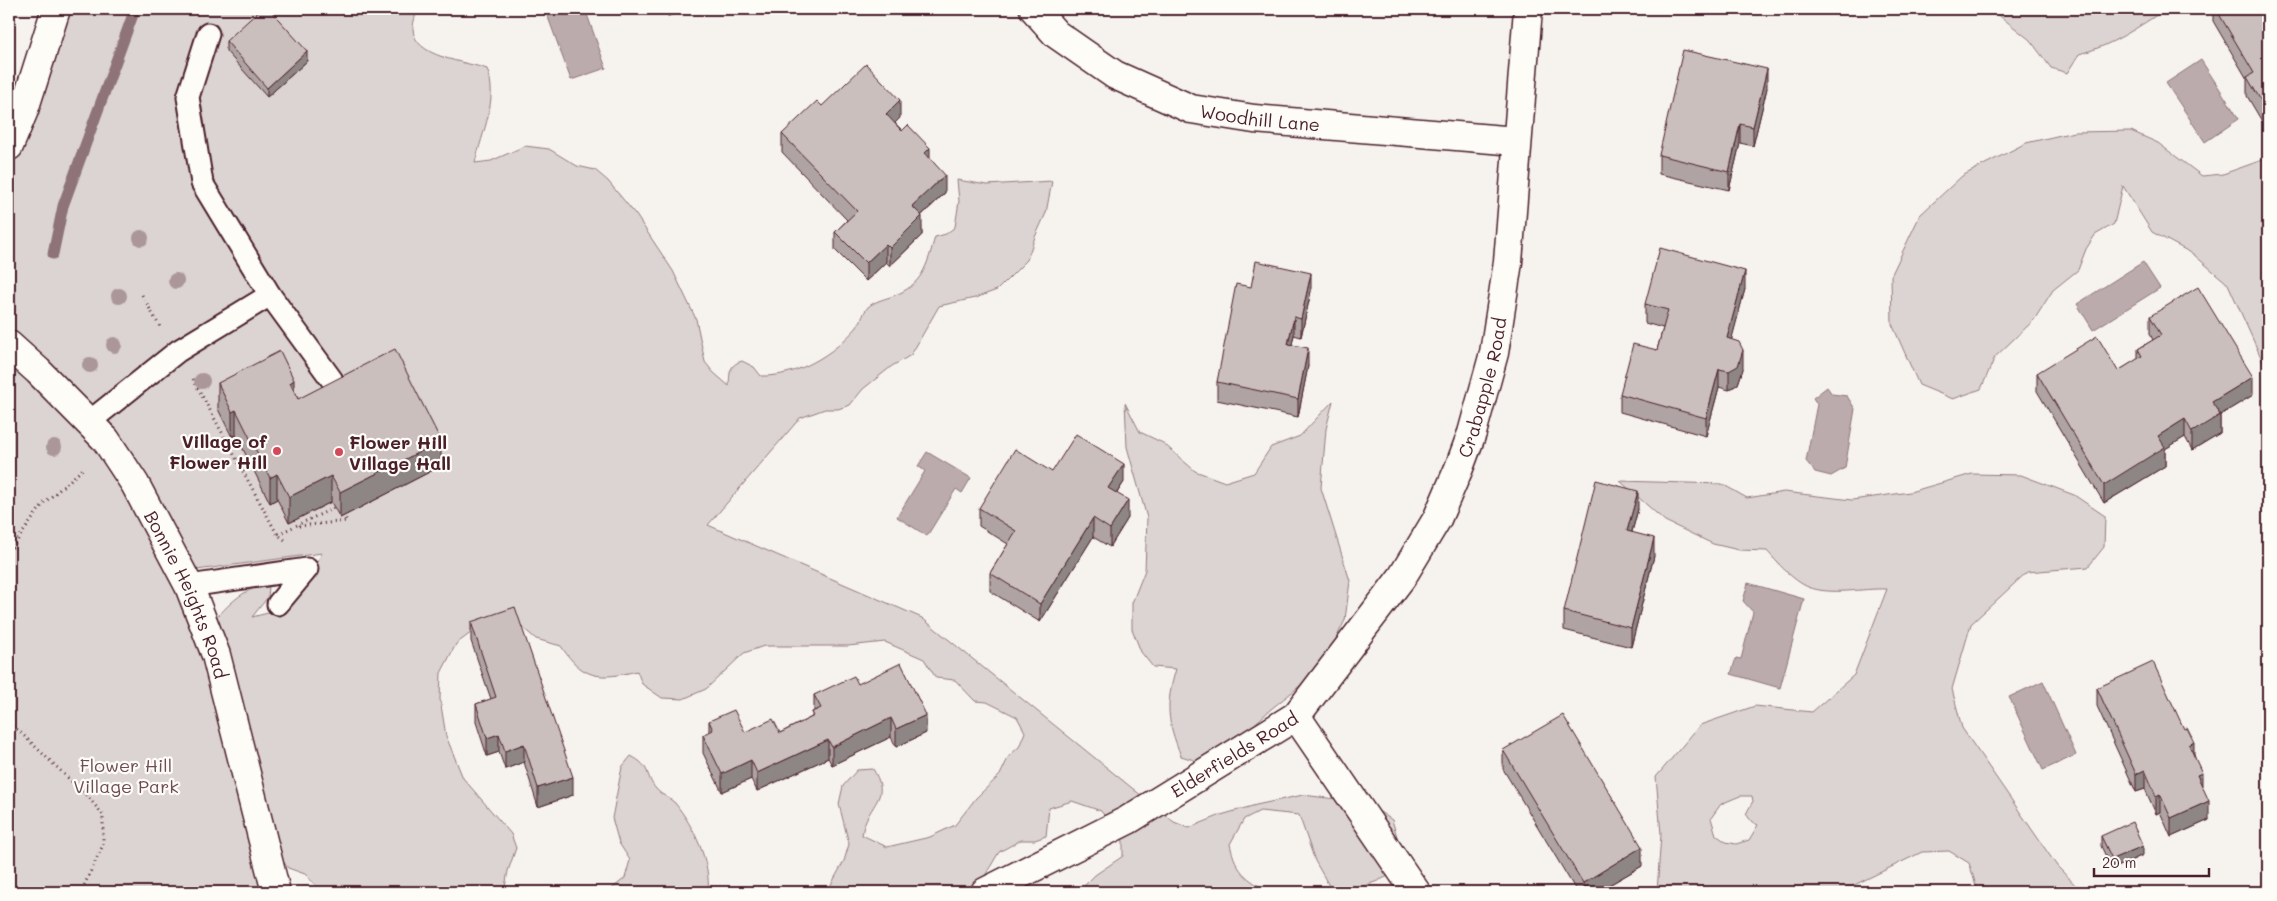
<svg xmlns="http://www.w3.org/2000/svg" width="2277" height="901" font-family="Mali,sans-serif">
  <rect width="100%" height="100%" fill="#f6f3ef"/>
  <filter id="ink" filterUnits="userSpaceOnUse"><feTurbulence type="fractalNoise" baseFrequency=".02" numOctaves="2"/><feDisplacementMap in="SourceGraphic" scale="10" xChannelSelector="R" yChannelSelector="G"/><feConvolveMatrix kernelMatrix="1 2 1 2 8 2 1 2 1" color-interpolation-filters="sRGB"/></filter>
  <g filter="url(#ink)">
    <g fill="#dcd4d2" stroke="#937a7e" fill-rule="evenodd">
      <path d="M56,9H417C416,15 413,22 413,28C413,58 466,61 487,69C499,99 482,132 475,163L491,161L525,146L549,149L577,166L595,170L608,181L636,215L673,271L696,319L705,362L713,372L729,386C730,374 728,365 742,361L754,367L761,376C797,377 834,354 857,327C862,321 863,312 868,307C875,301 885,299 893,296C923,285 927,265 935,237L946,234L955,227L959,201L957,180L987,185L1052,181L1046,213L1035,237L1027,260L997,290L975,298L939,306L911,355L892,366L863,389L850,405L838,409H825L800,418L708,525L922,618L1174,822L1189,828L1221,815L1256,805L1303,795L1344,800L1374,808L1392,820L1399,843L1390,875C1371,885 1354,890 1332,891L1315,861L1299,815L1260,811L1244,819L1230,844C1236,872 1246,879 1270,892H1078L1095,875L1123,856V841L1101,811L1072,801L1049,808L1046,836L1035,840H1021L999,852L983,879L1010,892H827L844,861L849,844L839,804L843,786L857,770L873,769C888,794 877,798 866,820C864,824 863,830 862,835L887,847L930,837L955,825L976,798L1000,775L1009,756L1019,747L1025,732L1017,717L987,702L975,701L955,680L936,678L924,659L885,642L848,646H764L744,653L706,689L683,699L662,698L642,684L637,671C600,680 583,680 561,646L536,639L516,622L484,623L456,644L441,673L440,699L446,736L463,778L511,834L516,848L508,871L504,892H322L305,874L288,868L269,842L276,892H9V146ZM322,553L299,597L276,611L252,617L268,597L269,587C243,584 224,611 207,627L182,572Z"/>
      <path d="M1991,9H2166C2138,27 2112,46 2079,54L2067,73L2051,68L2030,40Z"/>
      <path d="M2131,131L2158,143L2202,176L2223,174L2268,158V373L2228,284L2193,254L2152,232L2123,186L2114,224L2095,235L2086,249L2078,270L2053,290L2034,320L1995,357L1981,389L1953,399L1919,385L1892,324L1891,276L1920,215L1962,176L2026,143L2074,132Z"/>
      <path d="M1333,401L1326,429L1321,488L1350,581L1345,620L1329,653L1301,685L1271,709L1234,743L1197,761L1181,756C1167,720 1165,706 1176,669L1153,667L1141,652L1132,629V603L1145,570L1147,518L1127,447L1125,403L1140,432L1163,443L1195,471L1225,482L1254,473L1271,447L1300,436Z"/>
      <path d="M1972,474L2021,475L2074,495L2105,516L2104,547L2088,567L2027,572L1971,624L1952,689L1962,728L2057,866L2082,892H1978L1969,863L1949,851L1922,852L1840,892H1657L1661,834L1656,777L1700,725L1755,706L1812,712L1854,675L1887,589C1862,588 1832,596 1808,587C1792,580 1778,563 1767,551L1739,550L1713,544L1665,521L1620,481L1722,484L1747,498L1784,492L1852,500L1910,492ZM1740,796H1752L1753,801L1746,814L1752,822L1758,825L1749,840L1736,844L1726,842L1716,835L1711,818L1721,804Z"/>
      <path d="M631,756C652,767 644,774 656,789C661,795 670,798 675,803C694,827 711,862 708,892H608L625,878L630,860L619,843L612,818L622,767Z"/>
    </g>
    <g fill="#bbabac" stroke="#8e7378">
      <path d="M545,9H585L606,68L571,80Z"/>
      <path d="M2201,60L2239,119L2205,142L2166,83Z"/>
      <path d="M2143,262L2160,288L2093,330L2077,304Z"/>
      <path d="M1827,387L1832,394L1847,396L1855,409L1845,468L1831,476L1815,472L1806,461L1817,404L1813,398Z"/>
      <path d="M927,452L971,478L962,493L956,489L927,536L897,517L925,471L918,466Z"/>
      <path d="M1748,583L1804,599L1780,688L1731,674L1736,658L1741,659L1753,612L1743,601Z"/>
      <path d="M2043,681L2076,755L2043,770L2009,697Z"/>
    </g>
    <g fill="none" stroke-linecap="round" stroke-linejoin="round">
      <path stroke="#8e7378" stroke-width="11" d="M53,254L63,206L135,9"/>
      <g stroke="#4a1f2b" stroke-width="25">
        <g id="service">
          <path d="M270,295L332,380"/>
          <path d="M89,422L178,351L270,295L202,183L188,97L208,34"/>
          <path d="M189,586L307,569L278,604"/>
        </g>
      </g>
      <g stroke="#4a1f2b" stroke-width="31">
        <g id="minor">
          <path id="s1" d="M1034,9L1056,34L1115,75L1191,109L1254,119L1516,141"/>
          <path d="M1296,716L1416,892"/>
          <path id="s2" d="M985,892L1128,820L1296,716L1402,577L1437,519L1459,468L1472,433L1494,353L1508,262L1528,9"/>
        </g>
      </g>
      <g stroke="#4a1f2b" stroke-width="31">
        <g id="tertiary">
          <path id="s3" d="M9,345L38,371L106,440L135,484L189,586L216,655L276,892"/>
        </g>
      </g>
      <g stroke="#4a1f2b" stroke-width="31">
        <path id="primary" d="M9,146L24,110L56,9"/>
      </g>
      <g stroke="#4a1f2b" stroke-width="3" stroke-dasharray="1 4" stroke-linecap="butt">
        <path d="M142,295L160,327"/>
        <path d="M193,379L277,534L285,540"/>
        <path d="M299,526L347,521L344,516"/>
        <path d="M278,534L334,508"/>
        <path d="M9,552L43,504L84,468"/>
        <path d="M9,723L19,731L89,798L103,815V845L81,892"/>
      </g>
      <use href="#service" stroke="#fdfcf7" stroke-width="21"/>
      <use href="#minor" stroke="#fdfcf7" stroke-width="28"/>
      <use href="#tertiary" stroke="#fdfcf7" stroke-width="28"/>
      <use href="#primary" stroke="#fdfcf7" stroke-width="28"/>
    </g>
    <g fill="#ab979a">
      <circle cx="141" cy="238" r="8"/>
      <circle cx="176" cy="281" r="8"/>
      <circle cx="119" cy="296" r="8"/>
      <circle cx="114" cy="345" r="8"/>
      <circle cx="90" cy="365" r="8"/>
      <circle cx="202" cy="381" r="8"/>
      <circle cx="54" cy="447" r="8"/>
    </g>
    <g fill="#afa4a3" stroke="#4a1f2b">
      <path d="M665,9H687L668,16Z"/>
      <path d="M2213,9H2268V119L2263,123L2247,96V79L2213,21Z"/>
      <path d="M226,41L307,61L267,97L226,51Z"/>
      <path d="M1767,88L1753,146L1740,143L1729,190L1659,174V155Z"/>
      <path d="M822,106L900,118L895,123L930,159L945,193L921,216L922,235L890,266L886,262L866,281L835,250V232L847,220L782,152V134Z"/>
      <path d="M1251,287L1311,291L1301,337L1294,335L1292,344L1308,366L1298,417L1217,400V382Z"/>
      <path d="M1745,289L1731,340L1743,369L1738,384L1729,390L1719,387L1706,436L1620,412V394L1657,350L1663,328L1645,323V304Z"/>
      <path d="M2150,316L2253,395L2220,415V433L2192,450L2185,437L2165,449V466L2104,503L2037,391V373L2118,371L2138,359V349L2153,340L2150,334Z"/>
      <path d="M218,383L294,390L298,399L441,466L340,518L331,502L289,523L277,499L270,503L236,435L232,437L218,409Z"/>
      <path d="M1052,472L1124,482L1117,493L1128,518L1110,547L1093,537L1040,622L990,591V573L1008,544L979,526V508Z"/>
      <path d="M1638,509L1632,532L1654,556L1631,647L1564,630V611Z"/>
      <path d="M471,622L573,795L538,807L524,762L505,769L499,752L487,756L476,722V704L491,699L471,641Z"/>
      <path d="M858,684L926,733L896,747L891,737L832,765L828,758L757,791L751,779L722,792L703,753V735L709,732V721L745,732L780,733L812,717V712H814V695Z"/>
      <path d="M2097,688L2194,754L2202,788L2209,820L2171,837L2160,812L2156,814L2145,789L2136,792L2097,706Z"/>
      <path d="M1503,750L1642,866L1597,892H1577L1503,769Z"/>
      <path d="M2101,836L2143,855L2112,869L2101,846Z"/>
    </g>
    <g fill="#8e8685" stroke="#4a1f2b">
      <path d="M668,9H687L668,16Z"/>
      <path d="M307,51V61L267,97V88Z"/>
      <path d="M1767,69V88L1753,146V127Z"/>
      <path d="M900,100V118L886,132V114Z"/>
      <path d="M2268,101V119L2263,123V104Z"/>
      <path d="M1740,124V143L1729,190V172Z"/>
      <path d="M930,148V166L925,153Z"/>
      <path d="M945,175V193L912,224V206Z"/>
      <path d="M922,216V235L890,266V248Z"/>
      <path d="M886,244V262L866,281V263Z"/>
      <path d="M1745,271V289L1727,357V338Z"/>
      <path d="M1311,273V291L1301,337V319Z"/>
      <path d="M1294,317V335L1288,362V344Z"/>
      <path d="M1308,348V366L1298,417V399Z"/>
      <path d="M1743,350V369L1738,384L1729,390V371Z"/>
      <path d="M1719,369V387L1706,436V418Z"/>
      <path d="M2253,377V395L2220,415V433L2192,450V432L2212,402Z"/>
      <path d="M294,380V406L290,383Z"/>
      <path d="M236,410V435L232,437V412Z"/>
      <path d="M2185,419V437L2165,449V466L2104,503V485L2158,436Z"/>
      <path d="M441,441V466L340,518V492Z"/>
      <path d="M1124,464V482L1108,506V488Z"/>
      <path d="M277,474V499L270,503V478Z"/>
      <path d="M331,476V502L289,523V497Z"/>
      <path d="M1638,491V509L1627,550V531Z"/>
      <path d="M1128,500V518L1110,547V529Z"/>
      <path d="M1093,518V537L1040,622V604Z"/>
      <path d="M1654,538V556L1631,647V628Z"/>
      <path d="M926,715V733L896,747V729Z"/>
      <path d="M891,718V737L832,765V747Z"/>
      <path d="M499,734V752L487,756V738Z"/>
      <path d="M828,740V758L757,791V773Z"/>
      <path d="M2194,742V760L2189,745Z"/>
      <path d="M524,744V762L505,769V751Z"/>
      <path d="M751,760V779L722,792V774Z"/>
      <path d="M2145,770V789L2136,792V774Z"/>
      <path d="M2202,773V791L2197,775Z"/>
      <path d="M573,777V795L538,807V788Z"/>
      <path d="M2160,794V812L2156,814V796Z"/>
      <path d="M2209,801V820L2171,837V818Z"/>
      <path d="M2143,846V855L2112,869V859Z"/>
      <path d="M1642,847V866L1597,892H1583V883Z"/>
    </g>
    <g fill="#cbbfbe" stroke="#4a1f2b">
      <path d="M261,9H269L307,51L267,88L226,41Z"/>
      <path d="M2216,9H2268V101L2263,104L2247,77L2254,73Z"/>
      <path d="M1683,50L1767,69L1753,127L1740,124L1729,172L1659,155Z"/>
      <path d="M866,64L900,100L886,114L902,131L908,125L930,148L925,153L945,175L912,206L922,216L890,248L886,244L866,263L835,232L857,211L782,134L817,101L822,106Z"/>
      <path d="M1660,248L1745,271L1727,338L1739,342L1743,350L1738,366L1729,371L1719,369L1706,418L1620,394L1633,344L1657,350L1668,310L1645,304Z"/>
      <path d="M1256,261L1311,273L1301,319L1294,317L1288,344L1308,348L1298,399L1217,382L1236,284L1251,287Z"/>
      <path d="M2198,287L2253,377L2212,402L2220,415L2192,432L2185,419L2158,436L2165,447L2104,485L2037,373L2097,336L2118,371L2142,356L2138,349L2161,335L2150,316Z"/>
      <path d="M395,349L441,441L340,492L331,476L289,497L277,474L270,478L236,410L232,412L218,383L280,351L294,380L290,383L298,399Z"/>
      <path d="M1076,434L1124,464L1108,488L1128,500L1110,529L1093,518L1040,604L990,573L1016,531L979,508L1015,449L1052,472Z"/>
      <path d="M1596,480L1638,491L1627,531L1654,538L1631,628L1564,611Z"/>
      <path d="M515,607L573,777L538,788L524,744L505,751L499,734L487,738L476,704L496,697L471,622Z"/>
      <path d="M2153,662L2184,729L2187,728L2194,742L2189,745L2202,773L2197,775L2209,801L2171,818L2160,794L2156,796L2145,770L2136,774L2097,688Z"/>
      <path d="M901,663L926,715L896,729L891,718L832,747L828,740L757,773L751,760L722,774L703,735L713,730L709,721L734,710L745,732L773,719L780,733L814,716L812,712L821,708L814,695L854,676L858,684Z"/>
      <path d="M1563,715L1642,847L1583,883L1503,750Z"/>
      <path d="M2132,822L2143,846L2112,859L2101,836Z"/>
    </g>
  </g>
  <g fill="#d1495b" stroke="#fdfcf7" stroke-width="2">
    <circle cx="277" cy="451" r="5"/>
    <circle cx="339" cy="452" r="5"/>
  </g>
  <g text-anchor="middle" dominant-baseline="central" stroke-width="4.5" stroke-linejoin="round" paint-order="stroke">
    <g font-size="18" fill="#4a1f2b" stroke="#fdfcf7">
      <text stroke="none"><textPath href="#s1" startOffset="258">Woodhill Lane</textPath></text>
      <text stroke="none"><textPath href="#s2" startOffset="740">Crabapple Road</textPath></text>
      <text stroke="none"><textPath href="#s3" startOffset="311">Bonnie Heights Road</textPath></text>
      <text stroke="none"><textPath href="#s2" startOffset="285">Elderfields Road</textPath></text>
    </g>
    <g font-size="18" font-weight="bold" fill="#4a1f2b" stroke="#fdfcf7" text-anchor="end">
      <text x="267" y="441">Village of<tspan x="267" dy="21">Flower Hill</tspan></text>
      <text x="349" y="442" text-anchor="start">Flower Hill<tspan x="349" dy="21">Village Hall</tspan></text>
    </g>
    <g font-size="18" fill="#6e4c55" stroke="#fdfcf7">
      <text x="126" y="765">Flower Hill<tspan x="126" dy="21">Village Park</tspan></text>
    </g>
  </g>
  <rect width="2277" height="901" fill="none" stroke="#fdfcf7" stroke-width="30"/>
  <rect x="15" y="15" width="2247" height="871" fill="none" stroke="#4a1f2b" stroke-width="2" filter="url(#ink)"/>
  <path d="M2094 868v8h115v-8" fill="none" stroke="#4a1f2b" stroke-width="2.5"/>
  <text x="2102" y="868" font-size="15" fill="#4a1f2b" stroke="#fdfcf7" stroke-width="4" paint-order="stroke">20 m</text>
</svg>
